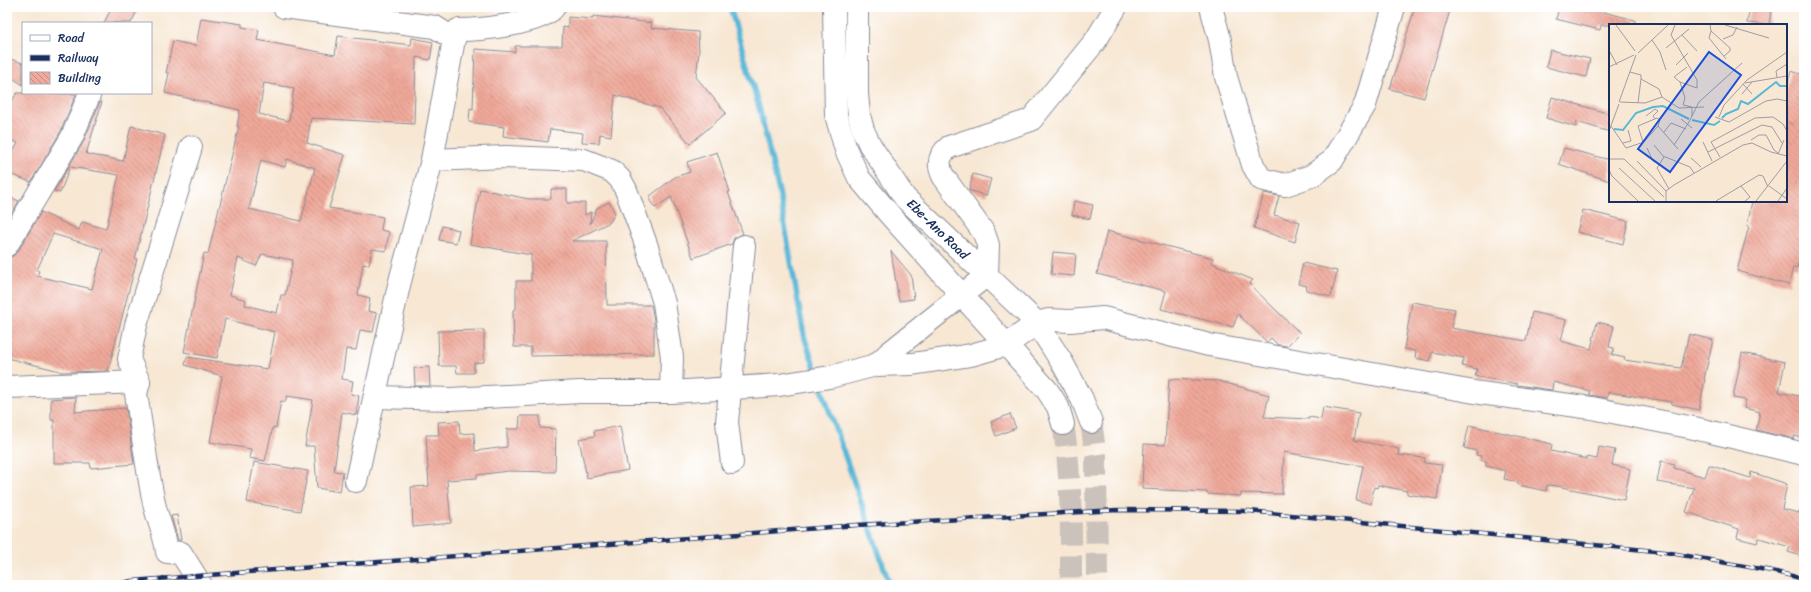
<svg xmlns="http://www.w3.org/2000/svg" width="1811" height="592" font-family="Sriracha,sans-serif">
  <defs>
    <pattern id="building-back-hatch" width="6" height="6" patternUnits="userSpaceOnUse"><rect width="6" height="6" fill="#f0a99a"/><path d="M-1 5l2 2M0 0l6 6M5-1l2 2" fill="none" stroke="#c28a81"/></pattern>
  </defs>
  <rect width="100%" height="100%" fill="#fff"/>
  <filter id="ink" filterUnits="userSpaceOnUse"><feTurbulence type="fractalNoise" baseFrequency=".025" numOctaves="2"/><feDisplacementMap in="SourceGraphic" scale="8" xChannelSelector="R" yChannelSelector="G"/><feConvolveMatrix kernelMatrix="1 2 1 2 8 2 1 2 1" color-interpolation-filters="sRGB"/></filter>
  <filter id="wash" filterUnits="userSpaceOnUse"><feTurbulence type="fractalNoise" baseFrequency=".012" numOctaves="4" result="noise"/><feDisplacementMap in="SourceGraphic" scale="16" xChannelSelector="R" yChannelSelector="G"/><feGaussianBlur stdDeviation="0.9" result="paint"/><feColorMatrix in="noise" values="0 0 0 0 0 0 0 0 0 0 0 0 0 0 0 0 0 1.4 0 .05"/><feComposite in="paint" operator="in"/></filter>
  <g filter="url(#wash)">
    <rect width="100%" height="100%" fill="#f7e7d3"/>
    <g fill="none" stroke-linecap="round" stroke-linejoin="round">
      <g stroke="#59b7d7" stroke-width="5.5">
        <path d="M730,7L759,107L779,192L804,336L817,374"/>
        <path d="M820,384L890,585"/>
      </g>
    </g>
    <g id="blocks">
      <g fill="url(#building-back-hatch)" fill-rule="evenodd">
        <path d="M112,7H123L136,13L131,23H104Z"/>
        <path d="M1415,7H1451L1424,98L1390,89Z"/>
        <path d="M1559,7H1584L1635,20V25H1601L1600,30L1556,19Z"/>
        <path d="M1750,7L1771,11L1769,25L1747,23Z"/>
        <path d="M593,16L652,23L651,28L698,32L699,52L696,77L726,113L690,144L660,108L615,95L611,136L600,134L599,143L582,142L583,133L550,129L548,142L503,136L504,127L469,122L470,108L473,109L475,49L515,52V46H562L563,27L568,28V17L593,19Z"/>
        <path d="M201,18L242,24V27L259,30L257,40L335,55L338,36L411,45L412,38L433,42L430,60L416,57L414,124L311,118L307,143L345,155L329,208L383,217L381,230L389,232L386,251L372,249L369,265L363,264L358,295L370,298L368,311L377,313L373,332L360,330L356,350L346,349L342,379L353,381L351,394L359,396L356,415L342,412L334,471L343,472L340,492L317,488L314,446H305L313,400L287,396L285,402L281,401L276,428L273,427L265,461L249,458L251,449L210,442L222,376L185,365L187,357L268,369L275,332L225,319L217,358L184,352L204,253L208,254L239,126H237L240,110L165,93L169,73H166L173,41L196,46ZM264,83L294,88L289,121L259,114ZM287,159L315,168L301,221L249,209L261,160L285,167ZM262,254L293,260L285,295H281L277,313L245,305L246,300L230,295L238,258L256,266Z"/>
        <path d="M1550,50L1590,59L1586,77L1546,67Z"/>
        <path d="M7,58L23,63V85L7,74Z"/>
        <path d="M1791,71L1804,75V241L1797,268L1793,267L1789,285L1737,271L1749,226H1747L1752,201H1786V91Z"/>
        <path d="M17,93L76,94L61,131L31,182L7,173V163L18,143L7,138V108Z"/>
        <path d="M1552,97L1610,114V132L1577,122L1576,127L1546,118Z"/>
        <path d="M100,102H102L86,154L123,161L131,126L165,135L135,259H137L108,371L60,372V371L7,358V257L13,256L18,251L41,212L79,230L82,222L106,229L119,175L70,167L60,193L54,191L83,143ZM53,234L103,249L92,289L37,276L39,271L37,270Z"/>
        <path d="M1564,148L1610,160V181L1559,164Z"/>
        <path d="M717,152L730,192H728L743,234L734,238L732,244L693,258L671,197L655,208L650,201V196L675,177L690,172L687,162Z"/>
        <path d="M973,174L991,179L986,196L969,190Z"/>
        <path d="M480,189L529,199H551V189H567V203H585V215L591,212L590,224L597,208L609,202L615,213L610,222L572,241H606L607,305H651L654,320V354L531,356V347H514L513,310L516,309V281H531V255L470,244Z"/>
        <path d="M1264,193L1279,196L1274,215L1300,222L1295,242L1254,228Z"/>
        <path d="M7,196L19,201L7,221Z"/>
        <path d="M1074,201L1093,205L1090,219L1072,215Z"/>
        <path d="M1583,210L1628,221L1623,244L1577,232Z"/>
        <path d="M442,226L459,230L456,243L439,240Z"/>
        <path d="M1107,231L1213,258L1212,263L1253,280L1249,284L1300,333L1287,346L1278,345L1271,338L1267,342L1238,314L1233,327L1161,309L1166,291L1097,274Z"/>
        <path d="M891,251L911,275L914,299L899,301Z"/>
        <path d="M1053,252L1076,254L1074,276L1051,274Z"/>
        <path d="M1303,263L1337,271L1331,297L1306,290L1307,286L1298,284Z"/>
        <path d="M1412,302L1455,309L1451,328L1526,341L1532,312L1566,320L1561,341L1591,349L1597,322L1614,326L1609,347L1614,348L1612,355L1625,358L1624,360L1681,368L1689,334L1713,340L1704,379H1705L1699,410L1672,404V402L1608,392L1607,398L1589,395L1590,391L1553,382L1552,390L1517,385V384L1475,376L1477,369L1462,366L1464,358L1432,352L1430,361L1415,358L1416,351L1404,349Z"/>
        <path d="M484,330V362L474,363V373H457L456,366H439L438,331Z"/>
        <path d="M1742,353L1785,362L1779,392L1804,397V438L1794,436V439L1756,430L1760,412L1744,408L1746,400L1733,398Z"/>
        <path d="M429,367L430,386H415L414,368Z"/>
        <path d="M1169,379L1219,381L1269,395L1264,417L1309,419V417L1321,419L1323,407L1359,413L1354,440L1399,449L1398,455L1425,458L1424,463L1442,465L1437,499L1407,494V491L1378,485L1377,488L1374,487L1371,504L1356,500L1363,466L1284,452L1282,494L1241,493V496L1207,494V492L1142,489L1144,444L1165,445Z"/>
        <path d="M76,397L75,412L126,408L134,464L91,468L90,463H54V420H51V399Z"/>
        <path d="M1010,414L1016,428L996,436L991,422Z"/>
        <path d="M520,416H540V428L556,429L555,472L508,471L477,475V478L447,480L451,523L413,527L411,487L429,486L426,435H439L438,422L459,421L460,434L474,433L475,451L507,447V429H519Z"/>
        <path d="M1469,425L1552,444L1551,451L1587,459V457L1597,459L1599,447L1615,450L1612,465L1630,469L1624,500L1557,486L1547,485L1546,491L1518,485V482L1504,479L1506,471L1486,466V461L1480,460L1481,456L1476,455L1477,451L1464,448Z"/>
        <path d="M620,426L628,470L587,478L579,439L595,436L594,431Z"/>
        <path d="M1661,461L1675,464L1674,468L1705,477L1709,465L1750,478L1751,472L1787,484L1782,509L1799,513V511L1804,512V557L1788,552L1790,547L1759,538L1757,543L1737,538L1739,529L1686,512L1694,488L1657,482Z"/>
        <path d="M254,462L308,471L300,511L247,502Z"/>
        <path d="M177,515L181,540H178L171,516Z"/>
      </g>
    </g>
  </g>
  <g filter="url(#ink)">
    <use href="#blocks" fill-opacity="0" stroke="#898b98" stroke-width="1"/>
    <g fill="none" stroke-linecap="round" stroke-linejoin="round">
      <g stroke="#cbc2bc" stroke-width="22" stroke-dasharray="22 11" stroke-linecap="butt">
        <path d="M1091,422L1096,456L1097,585"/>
        <path d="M1063,424C1072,477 1071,531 1071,585"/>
      </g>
      <g stroke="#898b98" stroke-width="24">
        <g id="minor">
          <path d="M284,7L435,27L454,39L432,160L399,285L356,481"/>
          <path d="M1211,7L1220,40L1226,77L1253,165L1261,179L1285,185L1311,176L1332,161L1365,105L1394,7"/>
          <path d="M454,39L458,30C479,30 543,24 554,7"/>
          <path d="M191,147L136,325L129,359L139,382L136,394C142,429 146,464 153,498C156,517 165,533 167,552L181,553L201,585"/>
          <path d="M432,160L505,157L584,160L612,171L620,179L626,190L646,244L664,303L672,357L671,392"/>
          <path d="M7,245L72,137L90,93"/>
          <path d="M876,365L889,353L987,275L988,245L984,233L943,176C937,163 939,155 949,147L1031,120L1096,40L1116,7"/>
          <path d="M7,387L139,382"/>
          <path d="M375,397L451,399L580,392H671L779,385L830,377L876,365L912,364L971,355L1006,345L1037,323L1049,320L1070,321L1103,318L1209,345L1480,393L1592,408L1694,428L1804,454"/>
          <path d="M732,463L727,422L744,246"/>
        </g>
      </g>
      <g stroke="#898b98" stroke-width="24">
        <g id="major">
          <path d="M834,7L836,115L846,150L859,178L890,215L1047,390L1058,407L1063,424"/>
          <path d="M857,7V94L859,115L863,130L870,145L905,198L1037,323L1063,364L1082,399L1091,422"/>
        </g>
      </g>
      <use href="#minor" stroke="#fff" stroke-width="22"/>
      <use href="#major" stroke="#fff" stroke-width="22"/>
      <g stroke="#1b2f5e" stroke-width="4.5">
        <path id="rail" d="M114,585L132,581L857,525L1117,510L1249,511L1665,552L1772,571L1804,579"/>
      </g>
      <use href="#rail" stroke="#fff" stroke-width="3" stroke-dasharray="9" stroke-linecap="butt"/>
    </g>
  </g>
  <g text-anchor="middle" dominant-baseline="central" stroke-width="3" stroke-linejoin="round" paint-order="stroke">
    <g font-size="13" fill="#1b2f5e" stroke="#fff">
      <text transform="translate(938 229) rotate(44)">Ebe-Ano Road</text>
    </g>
  </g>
  <g transform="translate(1609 24)">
    <rect width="178" height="178" fill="#f7e7d3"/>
    <path fill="none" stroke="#59b7d7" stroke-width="2" d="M113,94L117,90L129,85L132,77L139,80L167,58L171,62H178M83,96L105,101L111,97M5,105L14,106L27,89L44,83L54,82L80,95"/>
    <path fill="none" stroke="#9f9da4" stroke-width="1" d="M7,1L26,27M66,1L62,11L88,56V64L71,58L65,53L78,43M101,1L102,7L121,24V27L115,32M116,1L160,14M102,7L100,14L117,35M73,11L88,27M114,15L124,11L128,3M43,16L51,28L57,46M57,24L80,5M1,28L8,41M29,29L59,1M67,41L79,29M0,43L25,31M21,48L32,51V55L50,65L53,73M168,53L167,47L178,40M71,58L76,74L74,81L83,83V92M136,59L178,52M134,60L143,70M133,70L143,58M10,78L27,31M11,78L36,79L53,73L70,84L95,83M29,79L32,55M37,92L46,85L49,87L44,92L46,95M106,93L120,98L157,77L168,75L178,77M110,93L115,81L138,56L178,28M72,95L83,104M2,102L17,124L35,118L49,102L69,125M0,107L10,80M55,108L62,99L77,105M142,116L150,111H157L165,126L169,129M34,118L29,102L48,94L51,96L49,102M94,118L103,137M14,119L22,117L19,106M45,121L54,132L81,143L85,149M65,121L80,98L90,78L133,39M38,124L44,137L50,140M99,128L153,101L163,103L173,119M169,130L175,116M55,133L48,144L60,165M111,133L102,118L146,94L164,93L174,100L178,107M82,134L92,143M0,135H15L55,173M28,137L57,167M10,144L46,177M0,146L3,152L29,177M132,162L141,173L136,177M160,162L178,175M57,177V167L65,161L134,121L143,119L162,128L178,132M107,177L150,151L154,152L159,163M147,177L178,137M169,177L178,164"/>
    <path fill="#1d4ed8" fill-opacity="0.15" stroke="#1d4ed8" stroke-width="2" d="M100,28L132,51L61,148L29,125Z"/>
    <rect width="178" height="178" fill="none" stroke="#1b2f5e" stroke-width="2"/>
  </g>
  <rect width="1811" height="592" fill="none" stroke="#fff" stroke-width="24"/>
  <rect x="22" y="22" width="130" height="72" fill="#ffffff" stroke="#a4acbf"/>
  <rect x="30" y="35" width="20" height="6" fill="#ffffff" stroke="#a4acbf"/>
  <text x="58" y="42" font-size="12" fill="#1b2f5e">Road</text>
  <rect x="30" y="55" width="20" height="6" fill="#1b2f5e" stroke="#a4acbf"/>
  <text x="58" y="62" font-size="12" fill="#1b2f5e">Railway</text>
  <rect x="30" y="72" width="20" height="12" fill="url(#building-back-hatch)" stroke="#a4acbf"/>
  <text x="58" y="82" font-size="12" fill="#1b2f5e">Building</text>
</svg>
